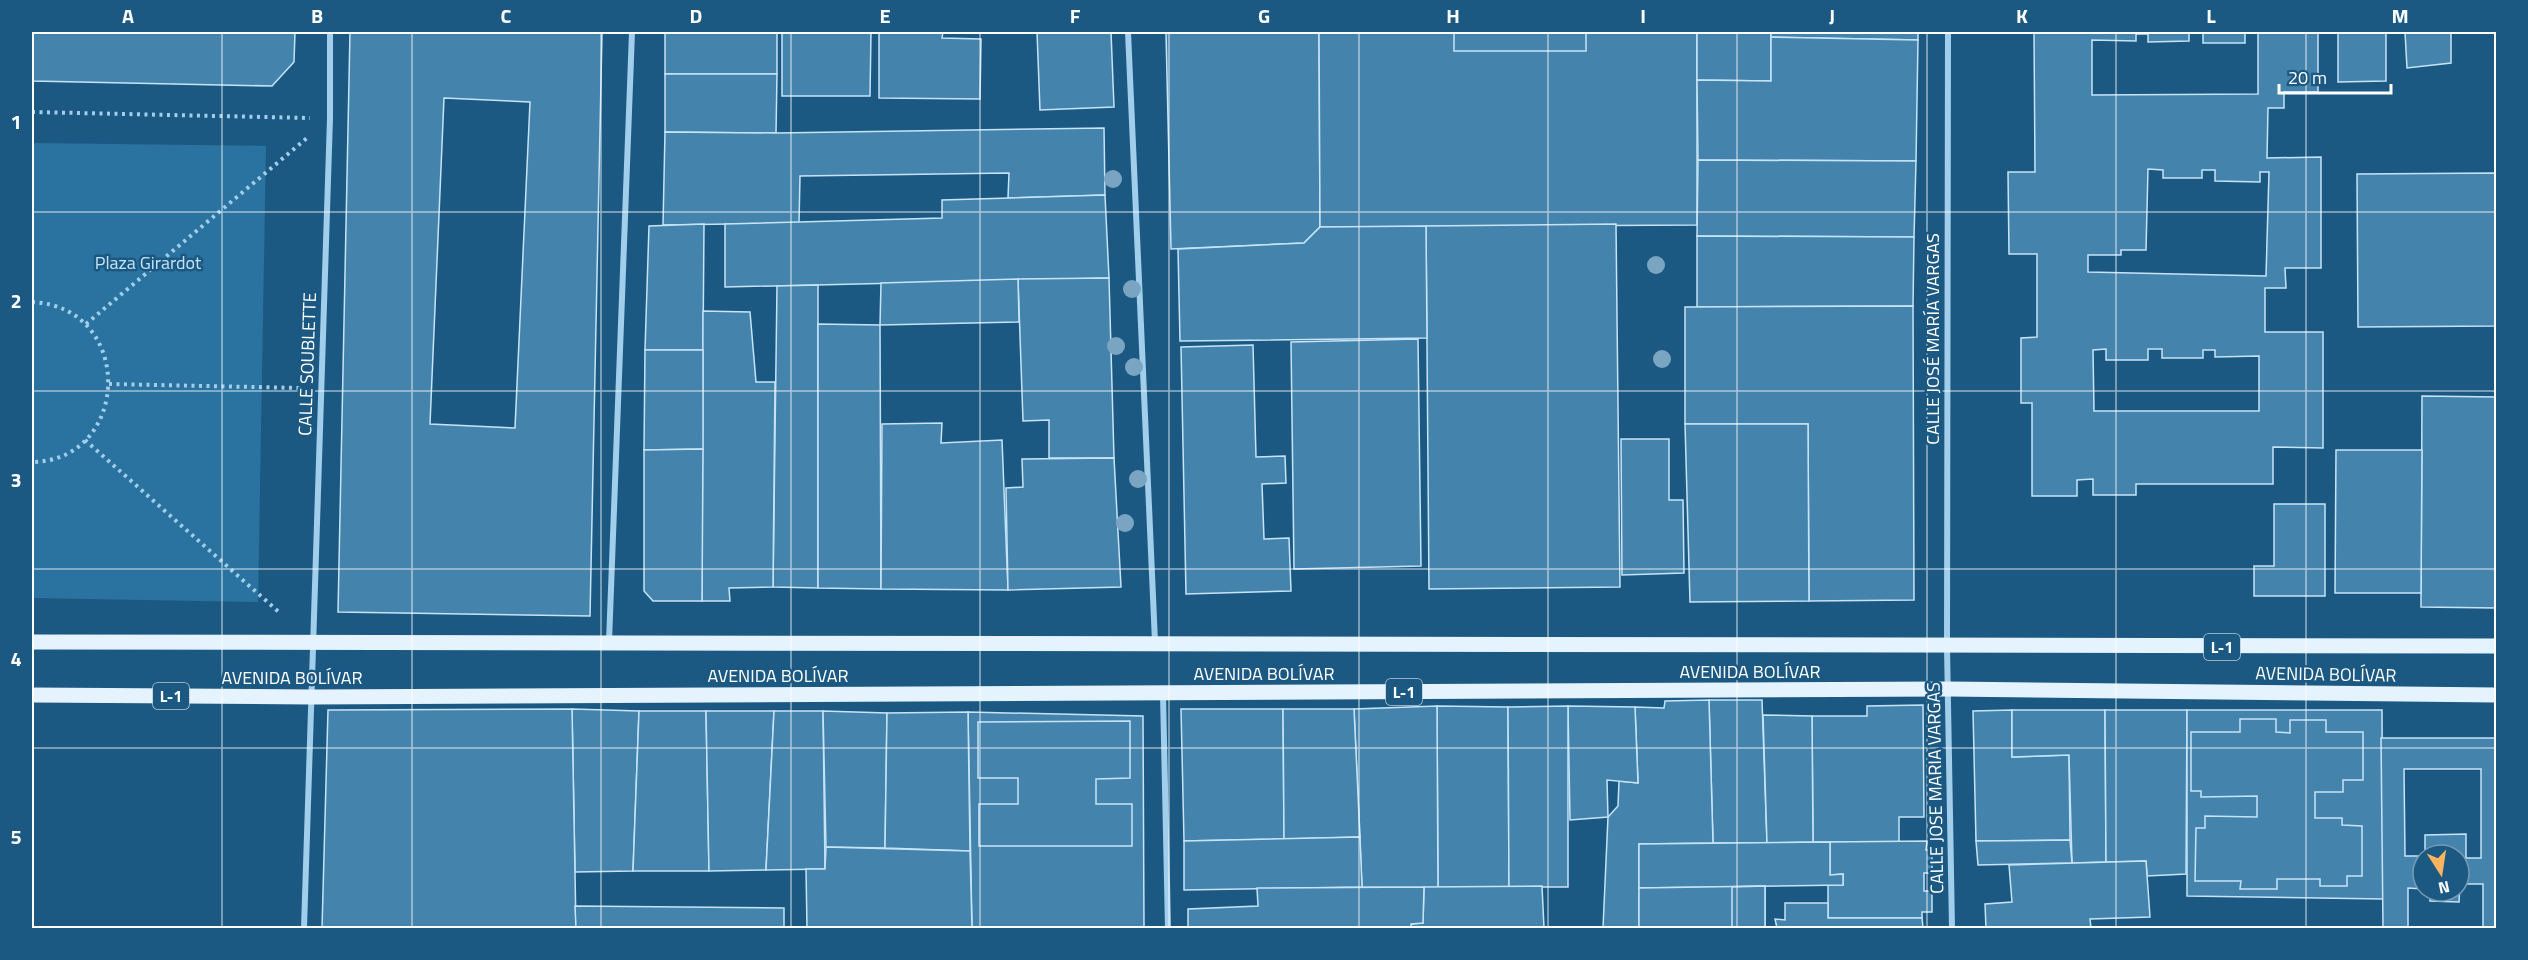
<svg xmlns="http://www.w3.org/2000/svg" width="2528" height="960" font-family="'Titillium Web',sans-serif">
  <rect width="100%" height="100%" fill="#1b5983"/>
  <path fill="#2a73a0" d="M32,143L266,146L258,602L32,598Z"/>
  <g fill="#4484ac" stroke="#c6e4f8" stroke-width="1.5" fill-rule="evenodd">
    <path d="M32,32H295L294,62L272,86L32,81Z"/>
    <path d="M350,32H602L590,616L338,612ZM444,98L530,102L515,428L430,424Z"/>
    <rect x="665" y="32" width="112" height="42"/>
    <path d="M782,32H871L870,96H782Z"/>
    <path d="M879,32H943L942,38L981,39L980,99L879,98Z"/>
    <path d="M1037,32H1111L1114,107L1040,110Z"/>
    <path d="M1222,32H1319L1320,227L1304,243L1171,249L1166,33Z"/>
    <path d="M1319,32H1697V225L1320,227Z"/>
    <rect x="1454" y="32" width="132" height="19"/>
    <path d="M1697,32H1771V81L1697,80Z"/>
    <path d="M1771,32H1918V40L1771,37Z"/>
    <path d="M2034,32H2318V92H2284V108H2268L2267,158L2321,157V268H2285L2286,288H2265V332H2323V448L2273,447V484H2136V495H2093V479L2077,480V496H2032V403H2021V338L2037,337V254H2009L2008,172H2035ZM2189,33H2203V43H2245V33H2258V94L2092,95V40L2136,41V34H2148V42L2189,41ZM2148,169L2163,170V178H2202V170H2215V181L2260,182V172H2269L2266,276L2088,272V255H2121V250H2146ZM2106,349V360H2148V349H2162V358H2203V350H2215V357L2259,356V411H2094L2093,350Z"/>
    <path d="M2338,32H2386V81L2338,82Z"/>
    <path d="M2405,32H2451V63L2407,68Z"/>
    <path d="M1771,37L1918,40L1916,161L1698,160L1697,80L1771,81Z"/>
    <path d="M665,74H777L776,133L665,132Z"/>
    <path d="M1104,128L1105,195L1008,198L1009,173L800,176L799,223L663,225L665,132L776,133Z"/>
    <path d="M1698,160L1916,161L1914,237L1697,236Z"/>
    <path d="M2496,173V326L2358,327L2357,174Z"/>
    <path d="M1105,195L1109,278L725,287V224L942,218V200Z"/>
    <path d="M704,224L703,350H645L649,226Z"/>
    <path d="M1616,224L1620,587L1429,589L1426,226Z"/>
    <path d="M1426,226L1427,338L1180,341L1178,249L1304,243L1320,227Z"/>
    <path d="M1697,236L1914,237L1913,306L1697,307Z"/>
    <path d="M1109,278L1114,458H1049V420L1023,421L1018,279Z"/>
    <path d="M1018,279L1019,322L880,325L881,283Z"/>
    <path d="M818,285V588L773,587L777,286Z"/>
    <path d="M1913,306L1914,600L1809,601L1808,424H1685V307Z"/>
    <path d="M703,311L750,312L756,382H775L773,587L729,588L730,601H702Z"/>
    <path d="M818,324L880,325L881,589L818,588Z"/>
    <path d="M1418,339L1421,566L1294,569L1291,342Z"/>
    <path d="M1253,345L1256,457L1285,456L1286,483L1262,484L1264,539L1289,538L1291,591L1186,594L1181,347Z"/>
    <path d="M645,350H703V449L644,450Z"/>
    <path d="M2422,396L2496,397V608L2421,607Z"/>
    <path d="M942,423L941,443L1002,440L1008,590L881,589L882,424Z"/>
    <path d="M1685,424H1808L1809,601L1690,602Z"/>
    <path d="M1621,439H1669V500H1683L1684,573L1622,575Z"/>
    <path d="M703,449L702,601H653L644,591V450Z"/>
    <path d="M2336,450H2422L2421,593H2335Z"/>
    <path d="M1114,458L1121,587L1008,590L1006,488L1023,487L1022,459Z"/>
    <path d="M2274,504H2325V596H2254V566H2274Z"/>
    <path d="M1709,700H1762L1767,843H1713Z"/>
    <path d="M1709,700L1713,843L1639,844V928H1603L1608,817L1618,806L1619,781L1638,783L1635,707L1664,708L1665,701Z"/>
    <path d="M1923,705L1924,817H1899V842H1813L1812,716H1867V706Z"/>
    <path d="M1437,706L1508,707L1509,887L1438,888Z"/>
    <path d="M1437,706L1438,888L1362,887L1354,709Z"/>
    <path d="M1568,706L1635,707L1638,783L1607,780L1608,817L1570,820Z"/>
    <path d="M1568,706V887H1509L1508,707Z"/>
    <path d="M572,709L639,711L633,871L575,872Z"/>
    <path d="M572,709L576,928H322L328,710Z"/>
    <path d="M1181,709H1283L1284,839L1184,841Z"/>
    <path d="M1283,709H1354L1360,837L1284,839Z"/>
    <path d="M2012,710V757L2069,755L2070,840L1976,841L1973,711Z"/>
    <path d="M2012,710H2105L2106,862L2072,863L2069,755L2012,757Z"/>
    <path d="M2105,710H2187L2186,874L2147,876L2146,861L2106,862Z"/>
    <path d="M2187,710H2382L2383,899L2187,896Z"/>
    <path d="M639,711H706L709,871H633Z"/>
    <path d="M706,711H774L766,870L709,871Z"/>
    <path d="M774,711H823L825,869L766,870Z"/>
    <path d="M823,711L887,713L885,848L826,847Z"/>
    <path d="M968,712L1143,716L1144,928H972Z"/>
    <path d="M968,712L970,851L885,848L887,713Z"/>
    <path d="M1763,715L1812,716L1813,842L1767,843Z"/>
    <path d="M2240,719H2276V732L2290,733V720H2326V732H2363V780H2343V792H2315V818H2342V825L2362,826V876H2347V886H2320V879H2277V889H2240L2241,881H2195L2196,828H2205V816L2257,817V796L2201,797V791H2191V732H2240Z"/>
    <path d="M1130,721V778L1096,779V804H1132V846H979V804H1018V778H978V722Z"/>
    <path d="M2381,738H2496V928H2483V884H2460L2459,902L2430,901V891H2459V855H2425V835L2466,834V858H2481V769H2404L2405,856H2423V889L2408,888V928H2383Z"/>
    <path d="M1360,837L1362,887L1184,890V841Z"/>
    <path d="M2070,840L2072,863L1978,865L1976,841Z"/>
    <path d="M1927,841L1926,850H1932V873H1924V891H1932V912H1922V918H1828V885H1843V874L1830,875V842Z"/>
    <path d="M1830,842V875L1843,874V885L1639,888V844Z"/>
    <path d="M826,847L970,851L972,928H807L806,869H825Z"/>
    <path d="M2146,861L2150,917L2090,919L2091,928H1986L1985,904L2012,902L2009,865Z"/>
    <path d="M1542,886L1544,928H1411V924L1423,923L1424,887Z"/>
    <path d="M1765,886V928H1639V888Z"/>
    <path d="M1765,886V928H1732V887Z"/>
    <path d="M1424,887L1423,923L1411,924V928H1188V909L1258,906L1257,888Z"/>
    <path d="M1785,903H1828V918H1922L1923,928H1777L1775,919L1785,920Z"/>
    <path d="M575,906L784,908V928H576Z"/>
  </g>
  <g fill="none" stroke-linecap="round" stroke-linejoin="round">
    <g stroke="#a1ceeb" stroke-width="4" stroke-dasharray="3 4.5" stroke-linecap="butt">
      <path d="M32,112L310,118"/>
      <path d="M32,302C136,307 131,461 32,462"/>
      <path d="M86,324L307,138"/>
      <path d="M109,384L301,388"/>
      <path d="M85,440L281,614"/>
    </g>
    <g stroke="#a1ceeb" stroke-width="6">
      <path d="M1128,32L1155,642"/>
      <path d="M1948,32L1947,647L1952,928"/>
      <path d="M609,642L632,32"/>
      <path d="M1163,694L1168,928"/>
      <path d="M304,928L330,118V32"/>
    </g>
    <g stroke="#e5f3fe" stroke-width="15">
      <path d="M32,642L2496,646"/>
      <path d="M32,695L311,697L1948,689L2496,695"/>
    </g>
  </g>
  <g fill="#79a5c3">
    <circle cx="1113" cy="179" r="9"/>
    <circle cx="1656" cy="265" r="9"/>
    <circle cx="1132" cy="289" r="9"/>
    <circle cx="1116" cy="346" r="9"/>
    <circle cx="1662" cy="359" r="9"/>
    <circle cx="1134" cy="367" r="9"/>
    <circle cx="1138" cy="479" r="9"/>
    <circle cx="1125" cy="523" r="9"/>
  </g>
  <path fill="none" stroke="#fff" stroke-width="1.5" stroke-opacity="0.55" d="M222,32V928M412,32V928M601,32V928M791,32V928M980,32V928M1169,32V928M1359,32V928M1548,32V928M1737,32V928M1927,32V928M2116,32V928M2306,32V928M32,212H2496M32,391H2496M32,569H2496M32,748H2496"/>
  <g text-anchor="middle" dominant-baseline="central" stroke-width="5" stroke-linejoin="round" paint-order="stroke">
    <g fill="#1b5983" stroke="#bbcdda" stroke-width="1.5">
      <rect x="2204" y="634" width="36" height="26" rx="4.5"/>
      <rect x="1386" y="679" width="36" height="26" rx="4.5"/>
      <rect x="153" y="683" width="36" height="26" rx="4.5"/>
    </g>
    <g font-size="16" font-weight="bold" fill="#fff">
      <text x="2222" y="647">L-1</text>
      <text x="1404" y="692">L-1</text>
      <text x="171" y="696">L-1</text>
    </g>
    <g font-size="18" fill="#c6e4f8" stroke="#1b5983">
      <text x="148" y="262">Plaza Girardot</text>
    </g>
    <g font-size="18" fill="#fff" stroke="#1b5983">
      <text transform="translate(1932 339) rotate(-90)">CALLE JOSÉ MARÍA VARGAS</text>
      <text transform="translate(307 364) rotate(-88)">CALLE SOUBLETTE</text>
      <text x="1750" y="671">AVENIDA BOLÍVAR</text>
      <text x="1264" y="673">AVENIDA BOLÍVAR</text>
      <text transform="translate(2326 674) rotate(1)">AVENIDA BOLÍVAR</text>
      <text x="778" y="675">AVENIDA BOLÍVAR</text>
      <text x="292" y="677">AVENIDA BOLÍVAR</text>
      <text transform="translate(1935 788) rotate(-91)">CALLE JOSE MARIA VARGAS</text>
    </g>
  </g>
  <rect width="2528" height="960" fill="none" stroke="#1b5983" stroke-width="66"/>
  <g transform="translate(2441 873) rotate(168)"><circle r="28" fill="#1b5983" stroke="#769bb5" stroke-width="1.5"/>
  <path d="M0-4.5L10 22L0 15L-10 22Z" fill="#fcb45e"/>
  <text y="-9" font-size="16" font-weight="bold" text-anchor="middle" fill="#ffffff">N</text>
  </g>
  <path d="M2279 84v9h112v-9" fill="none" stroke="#ffffff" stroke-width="3"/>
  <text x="2288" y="84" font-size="18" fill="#ffffff" stroke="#1b5983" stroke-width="4.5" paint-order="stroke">20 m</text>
  <rect x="33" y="33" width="2462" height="894" fill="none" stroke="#fff" stroke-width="2"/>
  <g font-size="20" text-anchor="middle" font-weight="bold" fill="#fff">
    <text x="128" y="23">A</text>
    <text x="317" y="23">B</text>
    <text x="506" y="23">C</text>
    <text x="696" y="23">D</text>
    <text x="885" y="23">E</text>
    <text x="1075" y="23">F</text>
    <text x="1264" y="23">G</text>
    <text x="1453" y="23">H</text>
    <text x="1643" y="23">I</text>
    <text x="1832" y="23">J</text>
    <text x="2022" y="23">K</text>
    <text x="2211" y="23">L</text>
    <text x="2400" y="23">M</text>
    <text x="16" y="129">1</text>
    <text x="16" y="308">2</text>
    <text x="16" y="487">3</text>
    <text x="16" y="666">4</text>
    <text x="16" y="844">5</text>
  </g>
</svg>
